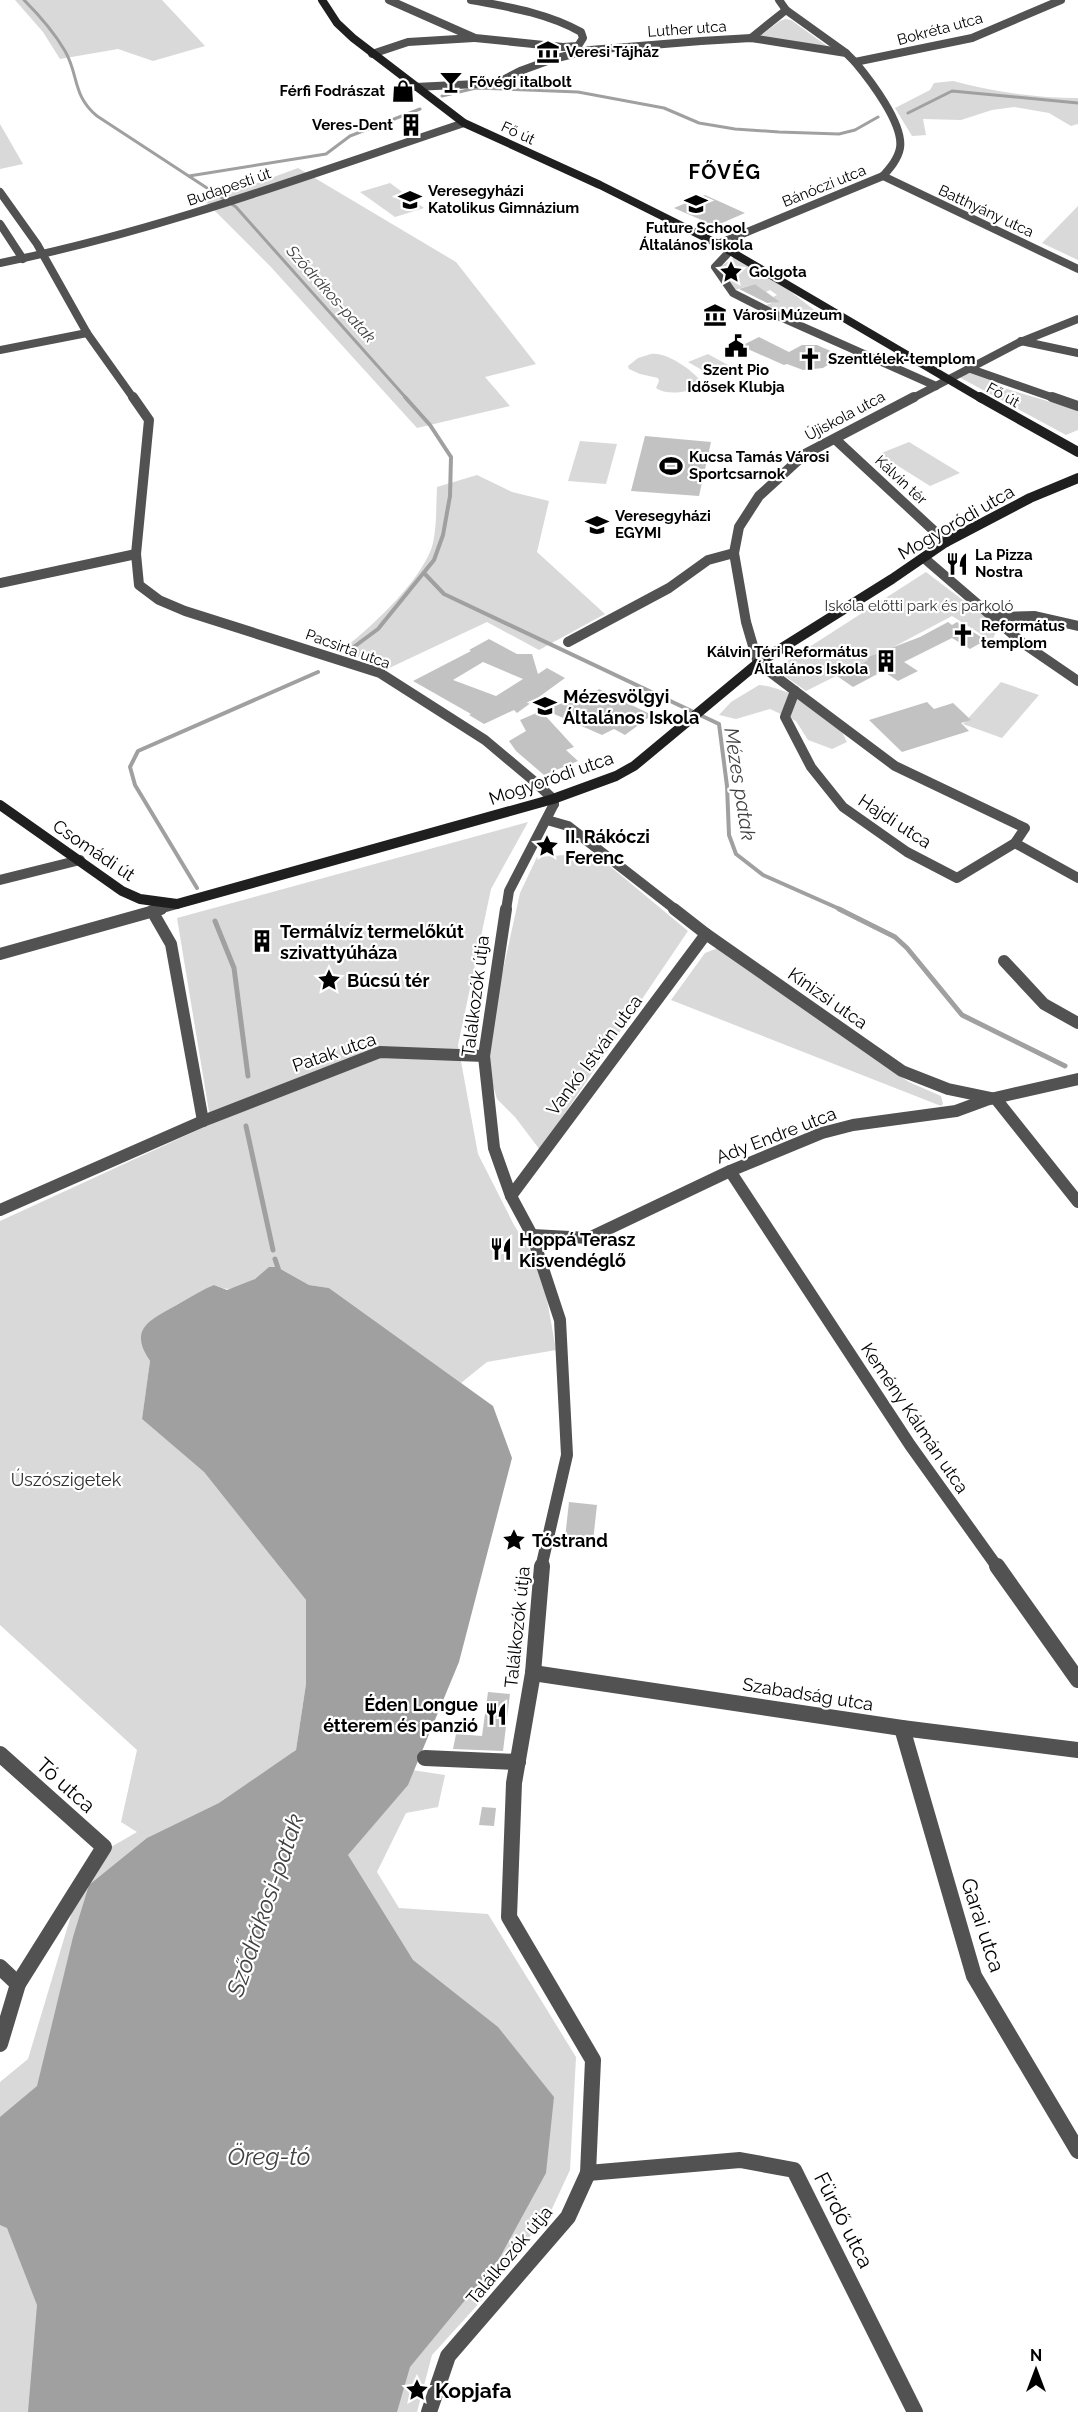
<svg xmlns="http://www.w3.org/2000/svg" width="1078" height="2412" font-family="Raleway,sans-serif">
  <rect width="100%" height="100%" fill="#fff"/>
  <g fill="#d9d9d9">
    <path d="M15,0H162L205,46L153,61L118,49L60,59L43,32Z"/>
    <path d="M785,19L791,20L827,46L762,37L761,35L780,21Z"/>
    <path d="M953,81C993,92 1036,98 1078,98V124L1071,126L1049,113L1014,107L992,110L961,120L923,119L926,135L912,136L895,108L930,90L934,83Z"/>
    <path d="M0,124L23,164L0,169Z"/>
    <path d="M298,168L456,262L536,364L485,377L510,406L417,428L270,266L206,202Z"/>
    <path d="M390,183L424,208L395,217L360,192Z"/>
    <path d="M1078,206V260L1042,243Z"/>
    <path d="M734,257L790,291L818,313L800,323L764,306L777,301L773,297L777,295L770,290L766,292L755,284L735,290L720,267Z"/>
    <path d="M651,354C668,352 695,372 704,385C692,391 668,397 656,388L659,381L658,378L640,374L629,369L628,366L638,358Z"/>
    <path d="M708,354L728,365L709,374L688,362Z"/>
    <path d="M969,371L999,383L997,386L1078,410V430L1066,435L959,377Z"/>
    <path d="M580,441L617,444L606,484L568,481Z"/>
    <path d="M909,442L960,473L930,486L879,454Z"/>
    <path d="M477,475L512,492L549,501L537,552L605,614L539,650L487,622L385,670L343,649C371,628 425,577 433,543C437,525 436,505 437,487Z"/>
    <path d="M926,572L998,627L992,641L952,616L884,652L882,651L866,658L868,660L806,691L775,669Z"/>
    <path d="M1001,682L1039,695L1002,738L963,724Z"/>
    <path d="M759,685C785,687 820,707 838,726C842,730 844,737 847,742L832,749L808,740L796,721L770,709L736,719L719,715L731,702Z"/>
    <path d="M528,822L491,889L458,1045L478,1154L514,1225L534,1257L544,1283L556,1350L487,1362L461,1383L329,1288L309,1285L277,1267C262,1273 245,1288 228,1289C224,1289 218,1286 214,1285C201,1291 189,1298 176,1305C152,1319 129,1329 150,1361L142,1419L204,1472L306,1600V1684L296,1750L293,1752L445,1775L438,1807L406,1813L377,1872L399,1908L488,1914L576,2057L570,2170L550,2213L504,2267L482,2300L432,2355L417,2412H0V2082L28,2059L75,1902L111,1847L137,1832L121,1822L137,1750L0,1625V1221L211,1124L177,918Z"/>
    <path d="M594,853L688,931L540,1150L515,1117L497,1099L484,1056L520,893L537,857Z"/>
    <path d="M718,948L891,1070L909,1082L941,1096L943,1104L941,1106L671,1000L705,953Z"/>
  </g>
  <path fill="#a0a0a0" d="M269,1267H277L309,1285L329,1288L493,1406L512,1458L459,1662L408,1785L348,1855L413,1960L498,2027L554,2097L546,2173L499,2259L410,2367L397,2412H28L37,2305L7,2228L0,2225V2117L37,2086L73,1937L89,1885L147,1838L219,1803L296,1750L306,1684V1600L204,1472L142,1419L150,1361C129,1330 148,1321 173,1307C184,1301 195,1294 207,1288L214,1285L227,1290L255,1279Z"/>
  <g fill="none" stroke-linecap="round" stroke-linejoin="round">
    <g stroke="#a0a0a0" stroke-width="3">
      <path d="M24,0C39,15 54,32 65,51C79,75 72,95 97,116L236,207L407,399"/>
      <path d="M442,96L476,88L578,92L664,108L699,123L735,129L779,132L839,134L855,130L878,117"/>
      <path d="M908,113L952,91L1078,103"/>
      <path d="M189,176L326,154L350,136L420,109"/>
    </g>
    <g stroke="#a0a0a0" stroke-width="4">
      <path d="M424,573L444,594L719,724L727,786L729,835L736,854L763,875L842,910"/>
      <path d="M347,652L378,629L434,560L443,535L450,496L451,457L430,425L405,397"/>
      <path d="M197,888L135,785L130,767L138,751L318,672"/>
    </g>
    <g stroke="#a0a0a0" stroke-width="5">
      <path d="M839,909L895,937L907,948L962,1015L1065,1066"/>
      <path d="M215,921L234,968L248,1076"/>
      <path d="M246,1126L273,1250"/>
      <path d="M275,1259L279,1271"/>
    </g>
  </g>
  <g fill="#c2c2c2" fill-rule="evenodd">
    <path d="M705,195L745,213L715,226L674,208Z"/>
    <path d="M755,284L780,302L767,303L739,289Z"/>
    <path d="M759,337L789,352L802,345H817L842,356L823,368L803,370L787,364L784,365L741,346Z"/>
    <path d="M645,436L711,442L699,496L631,491Z"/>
    <path d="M948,622L952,625L957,622L986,640L970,649L952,638L904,662L918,671L898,681L883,671L853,687L837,676L868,660L865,658L920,637Z"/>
    <path d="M489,639L517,654H532L538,674L547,668L565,678L517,713L514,710L484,724L469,715L471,714L413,681L471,651L469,650ZM483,662L523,679L496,696L453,680Z"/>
    <path d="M599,689L652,715L625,735L614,729L602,735L545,710L591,691L594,693Z"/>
    <path d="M927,702L934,709L953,703L971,720L961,723L969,731L902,752L869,720Z"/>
    <path d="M541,711L574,747L566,750L578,761L544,775L516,751L509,741L526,731L520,720Z"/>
    <path d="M569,1502L597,1505L593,1541L565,1538Z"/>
    <path d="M488,1692L510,1694L503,1751L453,1749L456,1734L482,1736Z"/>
    <path d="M482,1807L496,1808L494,1826L479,1825Z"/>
  </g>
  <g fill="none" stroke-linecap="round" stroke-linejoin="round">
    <path stroke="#525252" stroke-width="16" d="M425,1758L518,1762"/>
    <g stroke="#525252" stroke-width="8">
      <path d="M389,0L475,38L563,47L578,46"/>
      <path d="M471,0C509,7 547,13 581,32L583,38L578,46"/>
      <path d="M751,38L786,10"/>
      <path d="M372,54L408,42L474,38"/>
      <path d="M415,87L497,83L520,71L553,59L590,50L701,41L751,38L846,53L855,62L972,38L1061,0"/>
      <path d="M883,176L1078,269"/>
      <path d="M0,192L37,244L87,333L134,399"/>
      <path d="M0,224L23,259"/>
      <path d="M730,251L715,267L733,293L776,315L936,386"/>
      <path d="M1021,341L1078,353"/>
      <path d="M0,350L87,333"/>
      <path d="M968,368L1057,399"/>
      <path d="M911,399L1018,343L1078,319"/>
    </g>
    <g stroke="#525252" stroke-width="10">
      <path d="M133,397L149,420L136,554L139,585L159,600L185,611L380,673L485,740L535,782L553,799L554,804"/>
      <path d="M1052,397L1078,406"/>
      <path d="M835,439L946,542"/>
      <path d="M924,558L1024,644L1078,681"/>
      <path d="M0,583L136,554"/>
      <path d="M995,617L1035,616L1078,626"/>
      <path d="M568,642L669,588L708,560L734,553"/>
      <path d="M795,691L895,766L1025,828L1015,843L957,878L907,852L843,807L811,767L785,717Z"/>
      <path d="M795,691L758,663L746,622L734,553L739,527L759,496L805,454L914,397"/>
      <path d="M547,820L568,826L676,910"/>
      <path d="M1015,843L1078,878"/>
      <path d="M0,880L80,860"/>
      <path d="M155,910L177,904"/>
    </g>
    <g stroke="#525252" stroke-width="12">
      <path d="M674,909L706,934L902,1071L948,1089L996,1099L1078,1202"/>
      <path d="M0,954L161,909"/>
      <path d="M1004,961L1044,1004L1078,1023"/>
      <path d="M484,1056L494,1148L511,1196L532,1235L560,1320L567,1455L541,1568"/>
      <path d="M730,1171L910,1445L998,1568"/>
      <path d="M511,1196L706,934"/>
      <path d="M532,1235L589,1238L730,1171L822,1133L853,1125L956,1111L986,1100L1078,1079"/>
    </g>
    <g stroke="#525252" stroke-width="16">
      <path d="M997,1566L1078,1680"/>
      <path d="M533,1673L902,1728L1078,1750"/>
      <path d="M902,1728L974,1976L1078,2151"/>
      <path d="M0,1754L104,1847L18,1984L0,2044"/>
      <path d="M0,1967L18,1984"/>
      <path d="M588,2173L740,2160L794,2170L915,2412"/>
      <path d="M429,2412L448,2356L568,2217L588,2173L593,2060L509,1917L514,1783L533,1673L542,1566"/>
    </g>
    <g stroke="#525252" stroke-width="8">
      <path d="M779,0L786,10L846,53"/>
      <path d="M718,244L883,176C890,168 898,159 900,148C904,124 870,80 855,62"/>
      <path d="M0,263C159,231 311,174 464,123"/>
    </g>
    <path stroke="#525252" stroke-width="10" d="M506,910L509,891L554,804"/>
    <g stroke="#525252" stroke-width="12">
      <path d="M152,911L171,944L203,1121"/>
      <path d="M0,1210L203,1121L380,1052L484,1056L506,909"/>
    </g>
    <path stroke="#1f1f1f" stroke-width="8" d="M322,0L337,23L353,38L464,123L600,185L718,244L982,399"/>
    <g stroke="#1f1f1f" stroke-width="10">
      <path d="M980,397L1078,452"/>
      <path d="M0,805L122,891L140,899L177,904L553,799L616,776L634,766L758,663L892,579L946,542L1030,498L1078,478"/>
    </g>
  </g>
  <defs>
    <g id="museum-bare" transform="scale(1.8)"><path d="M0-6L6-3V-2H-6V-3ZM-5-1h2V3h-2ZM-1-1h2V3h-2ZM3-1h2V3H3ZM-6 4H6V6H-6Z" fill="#000" stroke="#fff" stroke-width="2.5" paint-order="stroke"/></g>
    <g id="bar-bare" transform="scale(1.8)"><path d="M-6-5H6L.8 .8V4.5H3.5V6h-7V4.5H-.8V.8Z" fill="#000" stroke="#fff" stroke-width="2.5" paint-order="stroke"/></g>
    <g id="shop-bare" transform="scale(1.8)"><path d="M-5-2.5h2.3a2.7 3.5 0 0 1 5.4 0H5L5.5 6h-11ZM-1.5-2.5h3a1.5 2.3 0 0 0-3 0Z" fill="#000" stroke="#fff" stroke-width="2.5" paint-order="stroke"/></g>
    <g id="building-bare" transform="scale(1.8)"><path d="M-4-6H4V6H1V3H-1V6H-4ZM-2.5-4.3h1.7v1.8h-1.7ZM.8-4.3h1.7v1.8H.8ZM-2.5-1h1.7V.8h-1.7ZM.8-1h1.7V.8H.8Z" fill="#000" stroke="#fff" stroke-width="2.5" paint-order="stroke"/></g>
    <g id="school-bare" transform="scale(1.8)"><path d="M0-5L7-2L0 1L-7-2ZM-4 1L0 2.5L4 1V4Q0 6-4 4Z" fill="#000" stroke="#fff" stroke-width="2.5" paint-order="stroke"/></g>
    <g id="sight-bare" transform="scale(1.8)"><path d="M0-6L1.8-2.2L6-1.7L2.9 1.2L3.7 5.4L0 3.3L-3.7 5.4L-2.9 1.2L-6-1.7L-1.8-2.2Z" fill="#000" stroke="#fff" stroke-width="2.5" paint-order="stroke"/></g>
    <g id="civic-bare" transform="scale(1.8)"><path d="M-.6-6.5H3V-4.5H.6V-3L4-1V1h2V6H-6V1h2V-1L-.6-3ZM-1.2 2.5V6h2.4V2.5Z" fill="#000" stroke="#fff" stroke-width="2.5" paint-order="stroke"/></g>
    <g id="church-bare" transform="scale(1.8)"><path d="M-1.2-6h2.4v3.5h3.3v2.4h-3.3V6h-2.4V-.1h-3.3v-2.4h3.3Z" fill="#000" stroke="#fff" stroke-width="2.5" paint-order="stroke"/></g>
    <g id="stadium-bare" transform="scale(1.8)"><path d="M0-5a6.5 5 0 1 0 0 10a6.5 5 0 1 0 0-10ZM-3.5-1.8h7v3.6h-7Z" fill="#000" stroke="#fff" stroke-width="2.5" paint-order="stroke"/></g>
    <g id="restaurant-bare" transform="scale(1.8)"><path d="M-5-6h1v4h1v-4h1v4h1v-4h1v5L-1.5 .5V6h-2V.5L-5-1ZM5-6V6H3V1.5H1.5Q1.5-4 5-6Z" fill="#000" stroke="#fff" stroke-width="2.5" paint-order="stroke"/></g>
  </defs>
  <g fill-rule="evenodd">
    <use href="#museum-bare" x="548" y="52"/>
    <use href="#bar-bare" x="451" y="82"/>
    <use href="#shop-bare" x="403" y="91"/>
    <use href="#building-bare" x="411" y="125"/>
    <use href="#school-bare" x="410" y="200"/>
    <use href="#school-bare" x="696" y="204"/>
    <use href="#sight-bare" x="731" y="272"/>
    <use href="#museum-bare" x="715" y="315"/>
    <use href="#civic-bare" x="736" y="346"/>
    <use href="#church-bare" x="810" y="359"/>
    <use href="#stadium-bare" x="671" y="466"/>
    <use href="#school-bare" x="597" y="525"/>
    <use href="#restaurant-bare" x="957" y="564"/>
    <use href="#church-bare" x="963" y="635"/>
    <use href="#building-bare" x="886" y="661"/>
    <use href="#school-bare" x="545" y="706"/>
    <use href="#sight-bare" x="547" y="846"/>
    <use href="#building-bare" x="262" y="941"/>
    <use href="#sight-bare" x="329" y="980"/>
    <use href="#restaurant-bare" x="501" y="1249"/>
    <use href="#sight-bare" x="514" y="1540"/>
    <use href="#restaurant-bare" x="496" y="1714"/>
    <use href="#sight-bare" x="417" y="2390"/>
  </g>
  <g text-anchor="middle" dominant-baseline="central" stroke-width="4.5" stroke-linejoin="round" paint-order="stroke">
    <g font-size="15" fill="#000" stroke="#fff">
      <text transform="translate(687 29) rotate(-4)">Luther utca</text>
      <text transform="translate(940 29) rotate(-15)">Bokréta utca</text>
      <text transform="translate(518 133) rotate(25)">Fő út</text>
      <text transform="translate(824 186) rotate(-22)">Bánóczi utca</text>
      <text transform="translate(229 187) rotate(-19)">Budapesti út</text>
      <text transform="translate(986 211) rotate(25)">Batthyány utca</text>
      <text transform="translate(1003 395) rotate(29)">Fő út</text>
      <text transform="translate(845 416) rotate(-28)">Újiskola utca</text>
      <text transform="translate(901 480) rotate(43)">Kálvin tér</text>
      <text transform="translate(348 649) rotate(20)">Pacsirta utca</text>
    </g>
    <g font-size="15" font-weight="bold" fill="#000" stroke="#fff" text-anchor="start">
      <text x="566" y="52">Veresi Tájház</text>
      <text x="469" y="82">Fővégi italbolt</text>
      <text x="385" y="91" text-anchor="end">Férfi Fodrászat</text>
      <text x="393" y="125" text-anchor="end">Veres-Dent</text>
      <text x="428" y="191">Veresegyházi<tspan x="428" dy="17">Katolikus Gimnázium</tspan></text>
      <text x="696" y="228" text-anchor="middle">Future School<tspan x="696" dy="17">Általános Iskola</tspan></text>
      <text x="749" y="272">Golgota</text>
      <text x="733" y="315">Városi Múzeum</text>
      <text x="828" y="359">Szentlélek-templom</text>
      <text x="736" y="370" text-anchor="middle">Szent Pio<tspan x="736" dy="17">Idősek Klubja</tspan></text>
      <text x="689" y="457">Kucsa Tamás Városi<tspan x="689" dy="17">Sportcsarnok</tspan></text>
      <text x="615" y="516">Veresegyházi<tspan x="615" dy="17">EGYMI</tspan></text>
      <text x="975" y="555">La Pizza<tspan x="975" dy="17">Nostra</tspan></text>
      <text x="981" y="626">Református<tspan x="981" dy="17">templom</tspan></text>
      <text x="868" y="652" text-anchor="end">Kálvin Téri Református<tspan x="868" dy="17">Általános Iskola</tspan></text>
    </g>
    <g font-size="15" fill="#303030" stroke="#fff">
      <text x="919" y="606">Iskola előtti park és parkoló</text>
    </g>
    <g font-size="16" font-style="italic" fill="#414141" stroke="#fff">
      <text transform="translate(331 294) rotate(48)">Sződrákos-patak</text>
    </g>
    <g font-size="18" fill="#000" stroke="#fff">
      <text transform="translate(956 522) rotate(-30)">Mogyoródi utca</text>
      <text transform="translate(551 778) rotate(-19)">Mogyoródi utca</text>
      <text transform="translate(895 821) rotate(33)">Hajdi utca</text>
      <text transform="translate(94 850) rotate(34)">Csomádi út</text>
      <text transform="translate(475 996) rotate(-83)">Találkozók útja</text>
      <text transform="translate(828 998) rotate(35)">Kinizsi utca</text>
      <text transform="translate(334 1052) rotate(-19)">Patak utca</text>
      <text transform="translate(594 1055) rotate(-53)">Vankó István utca</text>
      <text transform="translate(776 1135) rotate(-21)">Ady Endre utca</text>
      <text transform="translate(915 1418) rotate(56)">Kemény Kálmán utca</text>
      <text transform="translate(517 1627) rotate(-84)">Találkozók útja</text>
      <text transform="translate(808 1694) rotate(9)">Szabadság utca</text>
      <text transform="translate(509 2255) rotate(-50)">Találkozók útja</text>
    </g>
    <g font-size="18" font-weight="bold" fill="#000" stroke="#fff" text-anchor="start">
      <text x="563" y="696">Mézesvölgyi<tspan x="563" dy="21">Általános Iskola</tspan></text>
      <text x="565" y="836">II. Rákóczi<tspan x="565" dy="21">Ferenc</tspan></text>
      <text x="280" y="931">Termálvíz termelőkút<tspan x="280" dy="21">szivattyúháza</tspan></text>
      <text x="347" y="980">Búcsú tér</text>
      <text x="519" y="1239">Hoppá Terasz<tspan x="519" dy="21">Kisvendéglő</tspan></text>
      <text x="532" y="1540">Tóstrand</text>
      <text x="478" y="1704" text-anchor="end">Éden Longue<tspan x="478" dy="21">étterem és panzió</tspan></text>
    </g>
    <g font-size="18" fill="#303030" stroke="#fff">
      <text x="66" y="1479">Úszószigetek</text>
    </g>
    <g font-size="20" font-weight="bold" letter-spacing="1.5" fill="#000" stroke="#fff">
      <text x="725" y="172">FŐVÉG</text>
    </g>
    <g font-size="20" font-style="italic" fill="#414141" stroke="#fff">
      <text transform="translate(740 784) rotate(81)">Mézes patak</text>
    </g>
    <g font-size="21" fill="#000" stroke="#fff">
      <text transform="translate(66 1785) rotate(42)">Tó utca</text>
      <text transform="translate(983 1925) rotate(72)">Garai utca</text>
      <text transform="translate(844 2220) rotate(63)">Fürdő utca</text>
    </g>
    <g font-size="21" font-weight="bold" fill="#000" stroke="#fff" text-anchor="start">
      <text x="435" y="2390">Kopjafa</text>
    </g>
    <g font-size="24" font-style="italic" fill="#414141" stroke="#fff">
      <text transform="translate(265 1905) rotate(-71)">Sződrákosi-patak</text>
      <text x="269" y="2156">Öreg-tó</text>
    </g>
  </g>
  <g transform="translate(1036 2370)" stroke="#ffffff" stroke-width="4.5" paint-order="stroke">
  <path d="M0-4.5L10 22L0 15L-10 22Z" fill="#000000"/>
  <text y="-9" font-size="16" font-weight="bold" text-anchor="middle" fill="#000000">N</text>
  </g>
</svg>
